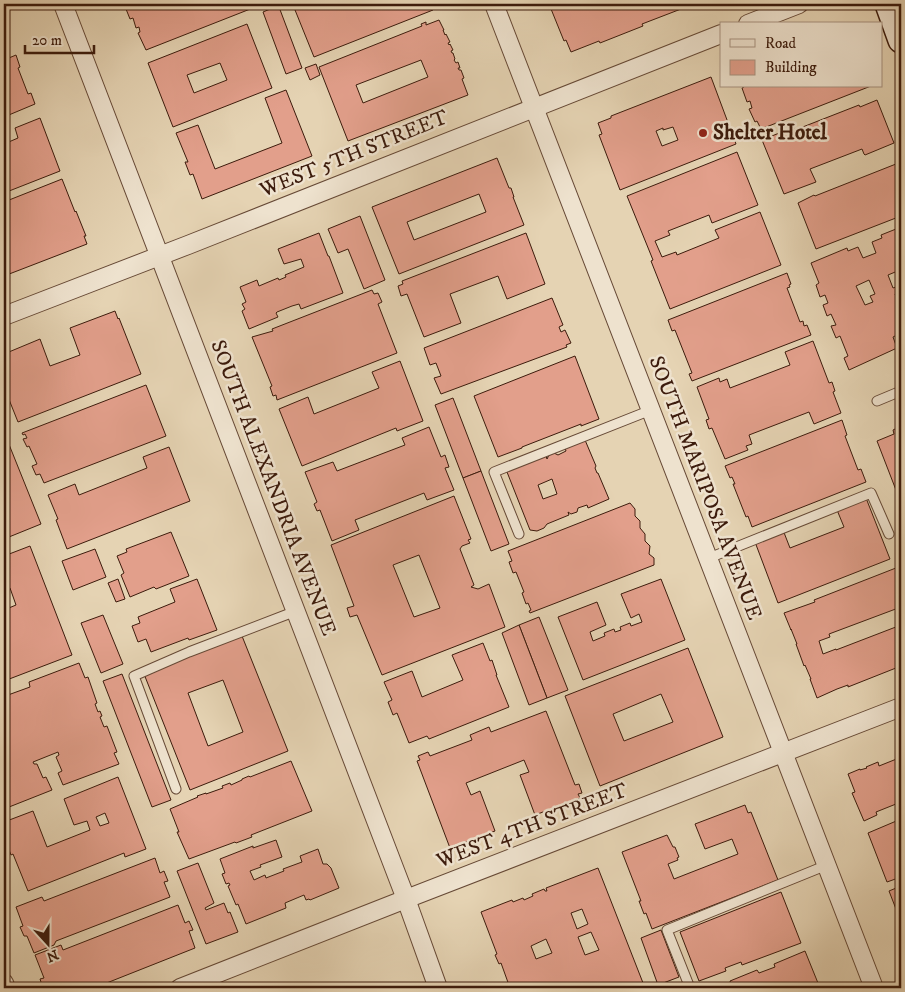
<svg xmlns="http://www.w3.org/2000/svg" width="905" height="992" font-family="'IM FELL DW Pica',serif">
  <rect width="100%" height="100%" fill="#e5d3b3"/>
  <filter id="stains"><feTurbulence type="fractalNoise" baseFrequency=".004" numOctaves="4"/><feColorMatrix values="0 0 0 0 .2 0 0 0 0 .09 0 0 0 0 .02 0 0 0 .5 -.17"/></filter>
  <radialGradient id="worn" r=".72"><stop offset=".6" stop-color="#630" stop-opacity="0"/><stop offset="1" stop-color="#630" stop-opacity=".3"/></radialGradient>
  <g fill="#e29f8b" stroke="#3c1b0c" fill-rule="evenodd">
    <path d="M124,4H263L146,50L138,33L140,32L139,27L136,28L133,18L130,19Z"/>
    <path d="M296,4H434L435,8L433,9V10L314,57L293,5Z"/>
    <path d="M549,4H679L681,9L642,24L643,26L600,43L599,41L571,52L566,40L564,41Z"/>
    <path d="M275,7H279L302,68L286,74L263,12Z"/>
    <path d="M439,20L444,30H443L445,35L446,34L450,42L448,43L449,45L450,44L453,50L451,51L452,53H453L455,59L454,60L456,63L458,62L460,68H458L459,70H461L464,78L462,79L468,95L348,141L319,67L422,26L421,24L426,22V25ZM421,60L428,77L363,103L356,85Z"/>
    <path d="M247,24L272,88L173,127L148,63ZM220,63L227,80L194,93L187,75Z"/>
    <path d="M16,55L20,67L18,68L28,94L31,93L35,104L4,117V60Z"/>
    <path d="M316,64L320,75L310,80L305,68Z"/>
    <path d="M711,77L736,144L620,190L599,135L602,134L598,123L611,118V116ZM673,127L678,140L662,146L656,131L663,128V130Z"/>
    <path d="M743,86H871L761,129L757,121L755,122L749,109L752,108L750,101L747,102L742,88L744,87Z"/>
    <path d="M286,90L312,156L202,199L193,174L190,175L185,162H188L176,133L198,125L215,169L282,143L265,98Z"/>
    <path d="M877,100L894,143L865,155L864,154L862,149L810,169L816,182L784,194L762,140L794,127L795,130L859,105L860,107Z"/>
    <path d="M40,118L60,171L4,193V144L18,138L15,128Z"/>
    <path d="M737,152L758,205L712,223L709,215L668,231L670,235L655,241L662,257L676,252L677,255L719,238L715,230L760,212L781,265L670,309L651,261L653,260L627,196Z"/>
    <path d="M497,158L509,188H511L514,197H513L524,225L399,274L372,207ZM479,194L486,212L414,240L407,222Z"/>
    <path d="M901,162V216L816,249L798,203L814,195L815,196Z"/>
    <path d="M62,179L75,212L76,211L86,236H84L87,244L4,276V202Z"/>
    <path d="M360,216L385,280L364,289L348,249L338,253L328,229Z"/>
    <path d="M901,227V273L900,270L888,275L893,288L901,285V292L895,294L901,308V333L893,337L897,348L849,370L844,358L848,356L840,336L836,338L831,326L836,325L831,314L827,316L823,305L828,303L825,295L820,297L816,285L819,283L811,263L847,248L848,251L858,247L863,258L876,253L872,242L882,238L881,235ZM869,280L875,294L870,296L873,302L865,305L856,286Z"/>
    <path d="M319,233L328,256H329L343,293L301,309L299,304L292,306L277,312L276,313L278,317L249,329L242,311L245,309L242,304L246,302L240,287L257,280L259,286L278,278L279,280L286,277L285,275L304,267L301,259L284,264L278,249Z"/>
    <path d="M526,233L545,284L507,299L498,276L450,294L461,323L424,337L407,294L401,296L398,286L403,284L402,281Z"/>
    <path d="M787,273L791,284L789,285L790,287L787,288L800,322L803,321L804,326L807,325L811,335L692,381L689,374L692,373L675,330L672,331L668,320Z"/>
    <path d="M372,290L374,294L378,293L382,302L378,304L397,353L277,400L276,395L273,396L270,387L272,386L252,337L273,331L272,329Z"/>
    <path d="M552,298L563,325L559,327L561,332L565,330L571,343L566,345L567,347L441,394L434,378L441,376L436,363L430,365L424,348Z"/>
    <path d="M115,311L118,319L119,318L141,374L18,422L4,387V354L40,339L50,366L80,355L70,328Z"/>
    <path d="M813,341L829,383L832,382L835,391L833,392L841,413L814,424L809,412L749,435L752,444L746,446L748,450L725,459L712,428L709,429L706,420L709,419L697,387L719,378L720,382L727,379L730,388L790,365L785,352Z"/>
    <path d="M575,356L599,419L581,426V424L522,447V448L498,457L474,396Z"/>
    <path d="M400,361L423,421L397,431L396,428L302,466L279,409L308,397L314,414L379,388L372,372Z"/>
    <path d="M146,385L166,436L44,483L40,474L36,475L32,466L37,464L29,446L27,447L23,439L27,438L25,434L23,435L22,433Z"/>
    <path d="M453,398L481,471L463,478L435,405Z"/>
    <path d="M842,420L847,435L845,436L858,470L861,469L866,482L752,527L748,516L746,517L733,484H735L732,477L730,478L725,466Z"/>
    <path d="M901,426V503L877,441L894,434L893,430Z"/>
    <path d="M429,427L441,457L445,455L449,467L445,468L454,490L427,500L424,493L355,520L359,530L332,541L320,510L317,511L314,504L317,502L305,472L333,462L337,471L405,445L402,438Z"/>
    <path d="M4,432L41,524L4,539Z"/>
    <path d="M585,440L596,466L595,468L597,473H598L609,499L588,508L587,505L578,508L577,512L571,514L568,512L569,515L547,524L544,528L537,531L530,530L507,472L512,466L525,464L546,456L547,459L549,455L554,453L558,455L566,451L565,448ZM552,479L557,494L543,499L538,485Z"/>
    <path d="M169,447L190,501L67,549L56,520L58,519L48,495L75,484L79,495L147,468L143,457Z"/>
    <path d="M481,471L509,544L491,551L463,478Z"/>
    <path d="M454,496L471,539L468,540L470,543L462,546L460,549L474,585L471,587L478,589L489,584L505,627L382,675L357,615L350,617L347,608L354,606L331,545ZM419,555L440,608L414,617L393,565Z"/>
    <path d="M866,498L890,559L778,603L755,542L783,530L790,548L844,527L837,510Z"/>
    <path d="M630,503L635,509V516L640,521V528L645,534V541L650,546L649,554L654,558V565L530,613L529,611L531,610L528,603L526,604L522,593L524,592L516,572L513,573L509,562L512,561L508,551Z"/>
    <path d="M171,532L189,576L156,589L154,587L130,597L121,575L124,573L117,556L127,552L126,549Z"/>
    <path d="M30,546L72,655L4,681V610L16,605L10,588L4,591V556Z"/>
    <path d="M95,549L106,577L73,590L62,561Z"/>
    <path d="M901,566V607L829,634L830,637L819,641L823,654L836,649V650L901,625V666L848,687V685L837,689L817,698L810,679H811L805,665L804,666L796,644H797L791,629V630L784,613L815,602L814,600Z"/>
    <path d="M118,579L125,599L116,602L108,583Z"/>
    <path d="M197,579L217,630L189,640L188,638L151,652L146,639L138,642L132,626L140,623L138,617L175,602L170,589Z"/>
    <path d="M661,579L685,640L583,680L558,617L597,602L606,625L590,632L593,641L605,636L604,633L614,629L615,632L621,630L620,627L630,623L631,626L642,622L639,614L631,618L621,594Z"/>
    <path d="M103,615L123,664L101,673L81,623Z"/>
    <path d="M539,617L568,690L547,698L519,625Z"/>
    <path d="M519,625L547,698L529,705L502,633Z"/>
    <path d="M242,636L288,751L190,790L144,674ZM223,680L243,732L208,746L188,693Z"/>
    <path d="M483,643L490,661L492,660L497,675H496L509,707L429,739L427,736L409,743L397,713L393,715L388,702L392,700L384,682L412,671L422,697L463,680L452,655Z"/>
    <path d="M688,648L723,737L600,786L565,696ZM661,694L673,722L624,741L613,714Z"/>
    <path d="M79,663L85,678L88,677L97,703L95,704L98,712L100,711L102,716L100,717L104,727L107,726L117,752L114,753L119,764L63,785L58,773L62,771L56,757L59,755L58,752L33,762L34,764H37L43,778L46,777L52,790L4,809V692L7,691L8,695L30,687L29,682Z"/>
    <path d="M122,674L171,800L152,807L103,681Z"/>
    <path d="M546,711L575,785L579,784L582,793L578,794L580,798L535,815L520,775L529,772L524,760L466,783L471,795L480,791L495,831L450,848L417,761L420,760L418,756L428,752L430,756L472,740L470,735L489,727L491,732Z"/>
    <path d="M899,758V759H901V802L876,812L877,815L864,821L852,793L855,792L848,774L860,769V770L867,768L866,767L878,762L879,766Z"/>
    <path d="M291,761L312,811L251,835L252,837L236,843L235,842L189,859L177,832H179L170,809L198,797L197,796L206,793V794L223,788L222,786L230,783L231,785L242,780V779L249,776L250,777Z"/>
    <path d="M118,777L146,849L125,857L124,853L28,891L13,854L11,855L4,837L6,836L4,832V822L33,811L47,847L90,830L87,821L74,825L64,799ZM105,813L109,823L100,826L96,817Z"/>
    <path d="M745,805L748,813L751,812L778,880L652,929L646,913L644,914L639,901H641L622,852L667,835L673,847H675L679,857L677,858L678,860L668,864L674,879L738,854L732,839L705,849L695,824Z"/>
    <path d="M901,819V877L887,882L868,833Z"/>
    <path d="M276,840L282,857L260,865L261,867L250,871L254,880L265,875L266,878L284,871L283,869L302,862L300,856L318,849L323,864H327L331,868L339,888L310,900L309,899L306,900L304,895L285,903L286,908L246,924L238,904L236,905L228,886L230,885L229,883L226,884L222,874L225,873L220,859L253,846V848Z"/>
    <path d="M155,858L160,873L164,871L168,881L164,882L170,897L56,941L54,945L34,953L27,936H24L20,927L23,926L16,907L42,897L44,901Z"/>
    <path d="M198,863L214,903L205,908L206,910L224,903L228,913L230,912L238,932L206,944L177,871Z"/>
    <path d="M598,868L645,988H510L501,963L499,964L495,955L497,954L481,912L512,900L513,902L523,898L524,900L533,896L532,894L544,889L545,891H547L546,888ZM582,909L588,924L577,929L571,913ZM591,932L599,950L585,955L578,937ZM546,939L552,953L536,959L531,946Z"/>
    <path d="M901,886V922L889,891Z"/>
    <path d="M781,892L801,943L742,965L741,962L725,968L726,971L699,981L680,932Z"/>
    <path d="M178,905L185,923L189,921L193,930L189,931L195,948L94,988H49L48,986L43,988L40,979L44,978L35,955L61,945L63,950Z"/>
    <path d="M661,930L679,977L658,985L641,938Z"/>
    <path d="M805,951L820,988H732L730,981L757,970L759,973L775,967L774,964Z"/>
  </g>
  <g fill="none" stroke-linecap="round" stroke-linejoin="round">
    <g stroke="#664936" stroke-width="11">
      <g id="service">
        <path d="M877,401L901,391"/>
        <path d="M519,534L494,472L651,410"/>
        <path d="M709,558L871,493L889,534"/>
        <path d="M176,789L134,676L189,652L296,611"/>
        <path d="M690,988L667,930L827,865"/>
      </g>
    </g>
    <g stroke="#664936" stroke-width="20">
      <g id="minor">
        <path d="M63,4L406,899L438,988"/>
        <path d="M494,4L874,988"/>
        <path d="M748,24L799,4"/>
        <path d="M4,316L188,245L721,34"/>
        <path d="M4,983L6,988"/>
        <path d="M180,988L406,899L901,707"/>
      </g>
    </g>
    <g stroke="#3c1b0c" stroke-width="28">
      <path id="secondary" d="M888,4L901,40"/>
    </g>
    <use href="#service" stroke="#eee2ce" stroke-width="9"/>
    <use href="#minor" stroke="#eee2ce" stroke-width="18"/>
    <use href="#secondary" stroke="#eee2ce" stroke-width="25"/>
  </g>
  <circle fill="#8f2418" stroke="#eee2ce" stroke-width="2" cx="703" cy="133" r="5"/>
  <g text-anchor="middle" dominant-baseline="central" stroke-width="5" stroke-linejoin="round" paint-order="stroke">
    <g font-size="21" font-weight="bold" fill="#3c1b0c" stroke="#eee2ce" text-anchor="start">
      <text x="713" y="133">Shelter Hotel</text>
    </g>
    <g font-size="21" fill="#3c1b0c" stroke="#eee2ce">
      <text transform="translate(354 154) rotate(-22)">WEST 5TH STREET</text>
      <text transform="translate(273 488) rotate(69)">SOUTH ALEXANDRIA AVENUE</text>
      <text transform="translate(705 488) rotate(69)">SOUTH MARIPOSA AVENUE</text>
      <text transform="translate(532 826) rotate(-21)">WEST 4TH STREET</text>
    </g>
  </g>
  <rect width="905" height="992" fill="none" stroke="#e5d3b3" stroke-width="20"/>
  <rect x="5" y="5" width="895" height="982" fill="none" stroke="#3c1b0c" stroke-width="2.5"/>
  <rect x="10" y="10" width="885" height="972" fill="none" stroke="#3c1b0c"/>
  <rect x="720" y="22" width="162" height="65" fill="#eee2ce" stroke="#a79280"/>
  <rect x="730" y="39" width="25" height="8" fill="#eee2ce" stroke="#a79280"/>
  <text x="765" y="48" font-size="15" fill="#3c1b0c">Road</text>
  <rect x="730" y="60" width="25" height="15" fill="#e29f8b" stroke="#a79280"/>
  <text x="765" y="72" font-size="15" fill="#3c1b0c">Building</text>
  <g transform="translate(48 944) rotate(159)" stroke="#eee2ce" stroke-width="4" paint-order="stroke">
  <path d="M0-4L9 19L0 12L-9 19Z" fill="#3c1b0c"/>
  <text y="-8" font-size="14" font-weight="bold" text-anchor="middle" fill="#3c1b0c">N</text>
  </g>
  <path d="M25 45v8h69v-8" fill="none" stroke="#3c1b0c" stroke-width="2.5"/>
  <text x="32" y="45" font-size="15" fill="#3c1b0c" stroke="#eee2ce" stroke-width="4" paint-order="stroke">20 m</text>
  <rect width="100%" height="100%" filter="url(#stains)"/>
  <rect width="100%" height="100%" fill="url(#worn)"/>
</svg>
